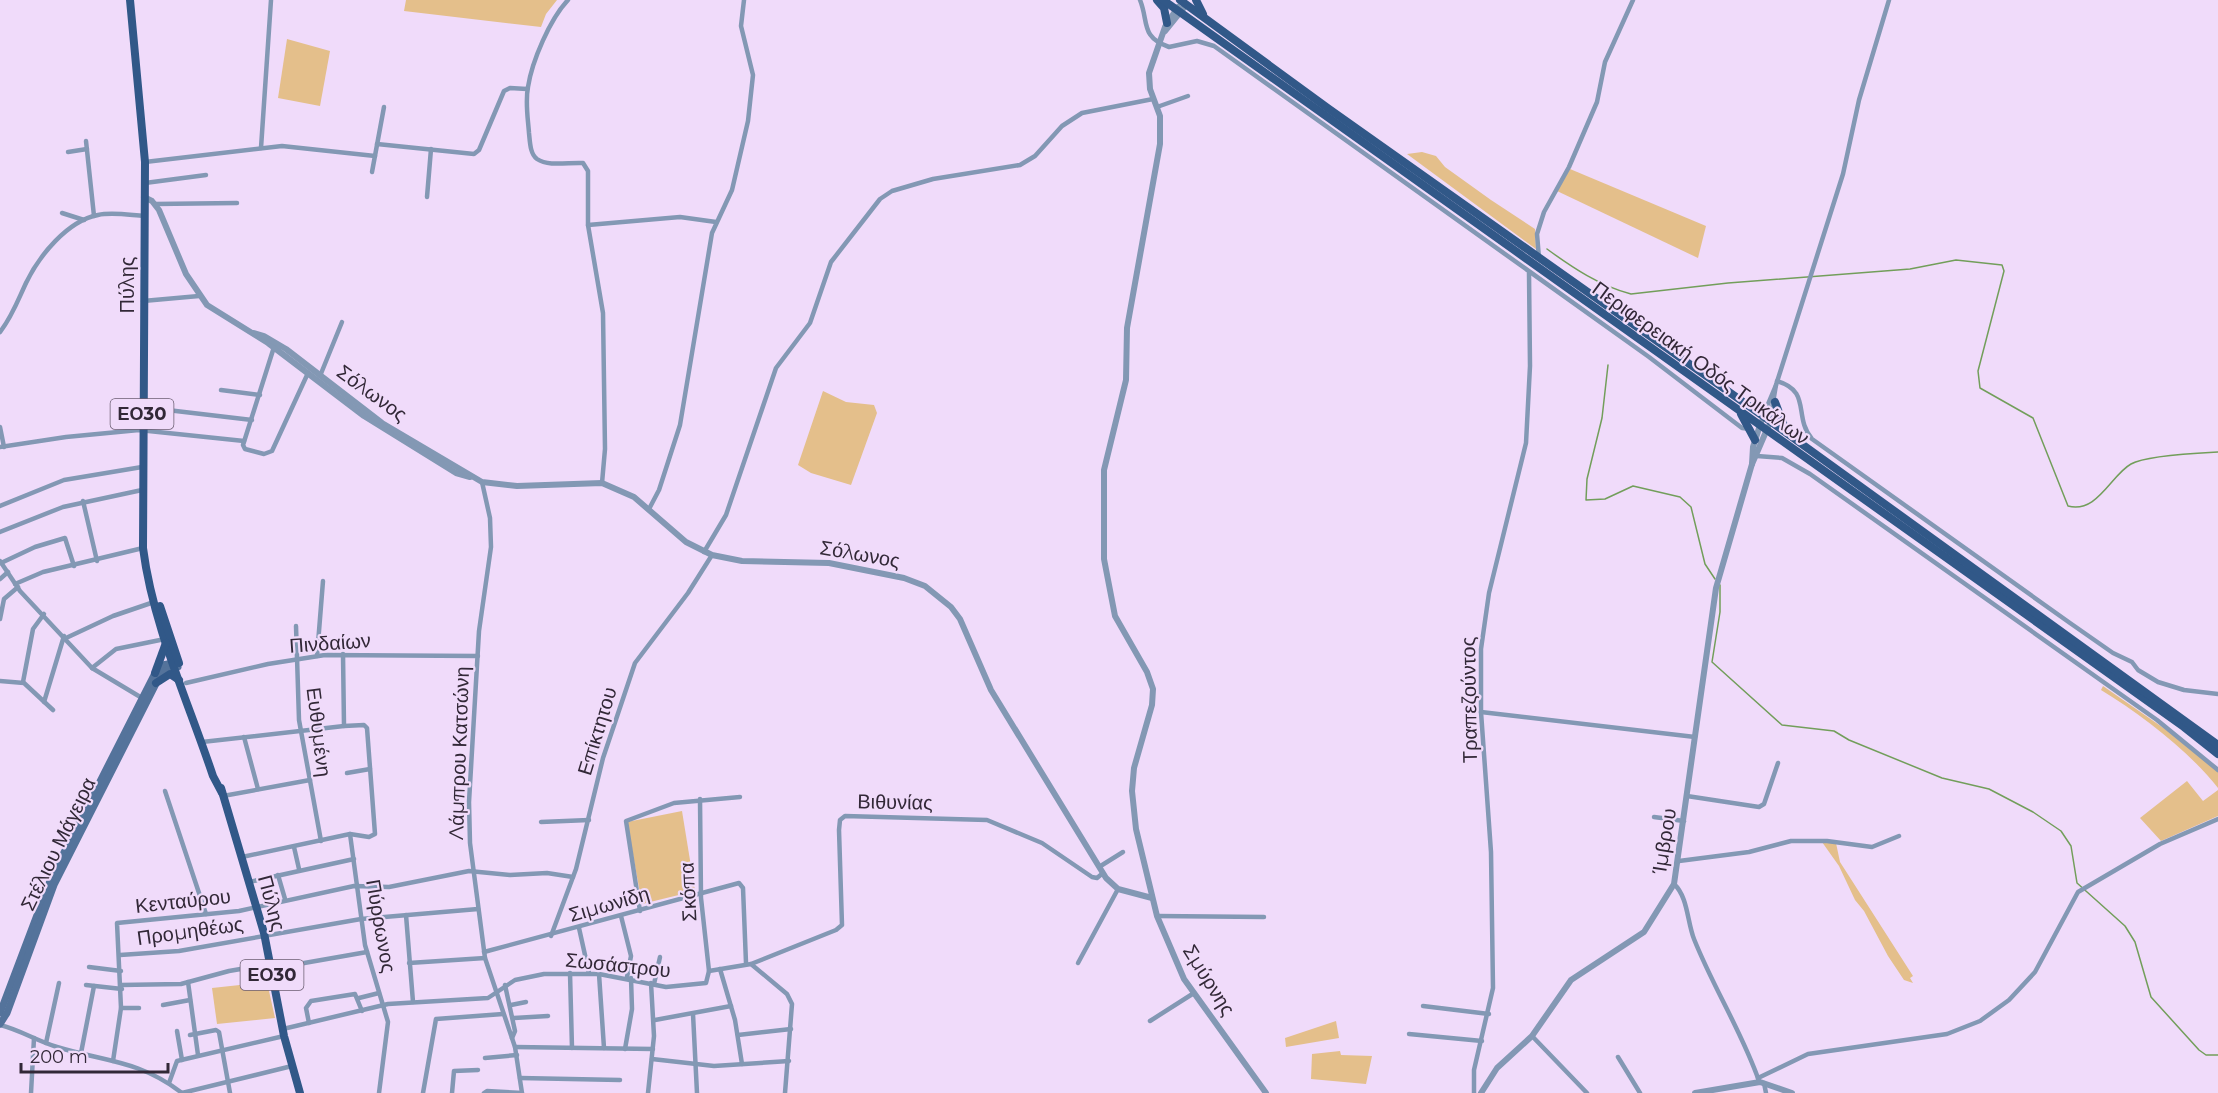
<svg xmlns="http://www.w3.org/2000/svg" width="2218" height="1093" font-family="Montserrat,sans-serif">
  <rect width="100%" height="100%" fill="#f0dbfa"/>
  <g fill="#e4bf8b">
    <path d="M406,0H557L546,14L541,27L404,11Z"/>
    <path d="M287,39L330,51L320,106L278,98Z"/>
    <path d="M1422,152L1436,156L1445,167L1491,200L1535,229L1536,249L1407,154Z"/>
    <path d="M1570,169L1706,226L1698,258L1557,191Z"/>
    <path d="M823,391L846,402L874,405L877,413L851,485L811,473L798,465Z"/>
    <path d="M2103,686L2188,745L2218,771V788C2190,752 2141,714 2101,690Z"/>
    <path d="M2187,781L2203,801L2218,790V816L2161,841L2140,818Z"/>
    <path d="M682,811L695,891L642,904L627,822Z"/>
    <path d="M1822,842L1836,843L1840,862L1913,976L1910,978L1913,983L1904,980L1888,956L1864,911L1855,900L1839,866Z"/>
    <path d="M267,982L275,1018L217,1024L212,988Z"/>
    <path d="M1336,1021L1339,1038L1286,1047L1285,1038Z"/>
    <path d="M1340,1051L1341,1055L1372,1056L1366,1084L1311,1079L1312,1054Z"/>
  </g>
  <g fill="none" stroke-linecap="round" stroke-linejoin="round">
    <g stroke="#729e5a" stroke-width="1.5">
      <path d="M1547,249C1573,268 1600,286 1631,294L1728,283L1910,269L1956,260L2002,265L2004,271L1978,371L1980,388L2033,418L2068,506C2097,514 2111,475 2131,464C2147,455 2199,453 2218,452"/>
      <path d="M1608,365L1602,418L1587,479L1586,500L1605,499L1633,486L1680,497L1691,507L1705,564L1715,579"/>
      <path d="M1720,585V612L1712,662L1782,725L1834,731L1849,740L1942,778L1989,789L2033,812L2061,831L2071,846L2077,883L2125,926L2135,942L2151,997L2199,1050L2206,1055H2218"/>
    </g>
    <g stroke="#8398b4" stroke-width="4.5">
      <path d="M568,0C550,19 532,61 528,87C525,102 528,119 529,133C530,142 530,154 537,159C549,167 569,162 583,163L588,171V225L603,313L605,449L602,483"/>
      <path d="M1140,0C1149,22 1140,37 1169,47L1197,41L1214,46L1649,357L1742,428L1751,429"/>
      <path d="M1157,107L1188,96"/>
      <path d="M86,141L94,216"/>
      <path d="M377,144L474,154L479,150L504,91L510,88L527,89"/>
      <path d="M261,148L271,0"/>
      <path d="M68,152L87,149"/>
      <path d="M145,162L282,146L375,156"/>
      <path d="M372,172L384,107"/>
      <path d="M145,183L206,175"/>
      <path d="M427,197L431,149"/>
      <path d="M155,204L237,203"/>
      <path d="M62,213L84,220"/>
      <path d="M588,225L680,217L716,222"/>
      <path d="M1539,258L1537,234L1544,212L1569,167L1597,102L1605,62L1633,0"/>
      <path d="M143,301L199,296"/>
      <path d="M0,332C12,317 18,300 26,283C39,256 67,221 98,215C112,212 129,215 144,216"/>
      <path d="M274,347L243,445L245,449L264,454L272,451L308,373"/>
      <path d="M320,376L342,322"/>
      <path d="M1777,381C1812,391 1793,417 1812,439L2070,623L2113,653L2132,662L2138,670L2158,682L2184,690L2218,694"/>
      <path d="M221,390L260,395"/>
      <path d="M142,407L252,420"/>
      <path d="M1763,416L1776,385L1843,174L1859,100L1889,0"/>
      <path d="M1770,421L1776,385"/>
      <path d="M0,427L4,447"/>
      <path d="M0,447L66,437L139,430L244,441"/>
      <path d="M1757,456L1782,458L1810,474L2157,720L2218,770"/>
      <path d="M482,482L490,518L491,547L479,631L469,802L470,843L485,958L515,1047L522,1093"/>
      <path d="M83,501L97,561"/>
      <path d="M0,506L64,480L142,467"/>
      <path d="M649,509L659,490L680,425L712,233L732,190L748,121L753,75L741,26L744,0"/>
      <path d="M0,532L63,507L142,490"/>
      <path d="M704,552L726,515L776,368L810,323L831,262L880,199L892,191L933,179L1020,165L1035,156L1062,126L1082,113L1153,99"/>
      <path d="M0,561L20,591L92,668L142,698"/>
      <path d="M1,563L35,547L65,538L74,566"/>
      <path d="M0,579L8,572"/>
      <path d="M15,584L43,572L143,548"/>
      <path d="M0,619L4,599L18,587"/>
      <path d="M296,626L299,720L321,841"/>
      <path d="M66,638L113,616L154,602"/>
      <path d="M343,654L344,726"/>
      <path d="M317,656L323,581"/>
      <path d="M92,668L116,649L165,639"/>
      <path d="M0,681L24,683L53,710"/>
      <path d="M23,682L33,629L44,614"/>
      <path d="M186,683L268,664L325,655L478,656"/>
      <path d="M44,702L64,636"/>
      <path d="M1481,712L1695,737"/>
      <path d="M244,737L258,789"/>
      <path d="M202,742L344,726L364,725L367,728L375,834L369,837L350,834L242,857"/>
      <path d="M347,773L370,769"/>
      <path d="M165,791L206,914"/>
      <path d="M223,796L310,780"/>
      <path d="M1687,796L1759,807L1764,804L1778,763"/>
      <path d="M1654,817L1684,821"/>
      <path d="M541,822L589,820"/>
      <path d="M350,834L365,945L388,1022L379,1093"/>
      <path d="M294,847L299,869"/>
      <path d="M1679,861L1749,852L1791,841H1827L1872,847L1899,836"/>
      <path d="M1099,867L1123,852"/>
      <path d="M278,875L285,899"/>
      <path d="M249,882L354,859"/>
      <path d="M1674,884C1688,897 1687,921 1694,939C1713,987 1742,1032 1759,1081"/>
      <path d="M640,911L626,821L674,803L740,797"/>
      <path d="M406,915L413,1002"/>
      <path d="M621,916L631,956L627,977"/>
      <path d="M1157,916L1264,917"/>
      <path d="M579,928L589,973"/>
      <path d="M551,936L576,869L603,758L635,663L688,593L712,555"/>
      <path d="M484,952L739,883L743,888L746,963"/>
      <path d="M120,955L179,951L361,919L478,909"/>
      <path d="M409,963L485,958"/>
      <path d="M1078,963L1118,889"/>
      <path d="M751,964L836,930L842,925L839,830L840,820L845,816L987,820L1042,843L1092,877L1097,878L1103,873"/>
      <path d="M89,967L121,971"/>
      <path d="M270,969L367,952"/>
      <path d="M720,969L735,1020L742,1064"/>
      <path d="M709,971L751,964L787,994L792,1004L785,1093"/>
      <path d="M570,973L572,1048"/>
      <path d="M599,974L604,1048"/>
      <path d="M188,982L198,1055"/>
      <path d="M654,984L660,957"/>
      <path d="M86,985L122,989"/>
      <path d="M121,985L181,984L229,971L270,964"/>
      <path d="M505,985L515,1031L512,1038"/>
      <path d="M359,998L379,993"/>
      <path d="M163,1005L190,1000"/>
      <path d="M511,1005L526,1002"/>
      <path d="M1423,1006L1489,1014"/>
      <path d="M121,1008H139"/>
      <path d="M693,1014L697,1093"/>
      <path d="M514,1018L548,1016"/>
      <path d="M655,1020L731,1006"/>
      <path d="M1150,1021L1194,993"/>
      <path d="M309,1023L306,1008L311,1001L355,994L362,1011"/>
      <path d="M0,1025C20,1030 37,1041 57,1047C106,1062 139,1060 182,1093"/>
      <path d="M283,1029L388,1004L488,998L515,980L544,974H599L666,987L706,983L709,971L701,898L700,799"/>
      <path d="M177,1031L182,1060"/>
      <path d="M1409,1034L1482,1041"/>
      <path d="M190,1035L216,1030L219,1032L230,1093"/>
      <path d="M738,1035L791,1029"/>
      <path d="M1532,1036L1587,1093"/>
      <path d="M46,1043L59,983"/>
      <path d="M515,1047L653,1049"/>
      <path d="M625,1049L632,1009L631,978"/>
      <path d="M81,1053L94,986"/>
      <path d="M1618,1057L1640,1093"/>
      <path d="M485,1058L517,1055"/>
      <path d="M652,1059L714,1066L789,1061"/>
      <path d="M113,1061L121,1008L117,923L239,911L354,886L389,887L469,871L510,875L547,873L573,877"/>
      <path d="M520,1078L620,1080"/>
      <path d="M1758,1078L1808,1054L1947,1034L1980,1021L2009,1000L2035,972L2078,892L2160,844L2218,819"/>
      <path d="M169,1083L177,1061L284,1036"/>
      <path d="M1764,1083L1766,1093"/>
      <path d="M31,1093L34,1038"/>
      <path d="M182,1093L292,1066"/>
      <path d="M423,1093L436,1019L503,1014"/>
      <path d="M452,1093L454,1071L478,1070"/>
      <path d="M484,1093L487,1091L522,1093"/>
      <path d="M648,1093L654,1036L651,983"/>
      <path d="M1474,1093V1070L1493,988L1491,852L1481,712V649L1489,593L1526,443L1530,366L1529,273"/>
    </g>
    <g stroke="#8398b4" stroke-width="6">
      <path d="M1178,7L1165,27L1149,73L1150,89L1160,116V144L1127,328L1126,380L1104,470V559L1115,616L1147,672L1153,689L1152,705L1134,768L1132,791L1136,829L1157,916L1184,979L1266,1093"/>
      <path d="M1165,31L1186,5"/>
      <path d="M144,197L152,201L159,210L186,274L207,305L268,343L364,416L456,473L470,477"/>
      <path d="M254,333L264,336L286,349L382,423L482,482L517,486L602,483L634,497L686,542L712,555L742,561L829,563L904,578L925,586L951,607L960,619L991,690L1106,878L1118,889L1152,898"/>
      <path d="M1752,464L1753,447L1761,422"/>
      <path d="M1481,1093L1497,1068L1532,1036L1571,980L1644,932L1674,884L1716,588L1752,464L1768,427"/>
      <path d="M1695,1093L1760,1082L1792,1093"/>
    </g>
    <g stroke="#54739b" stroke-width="7">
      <path d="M0,1013L51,878L155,673L163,665L177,662"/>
      <path d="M0,1024L7,1013L54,885L160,676L165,671L178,667"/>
    </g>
    <g stroke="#315888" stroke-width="8">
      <path d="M130,0L145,162L143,548C153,626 188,701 213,776L222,793"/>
      <path d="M1157,0L1164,8L1167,23"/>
      <path d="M1163,0L2184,727L2218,754"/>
      <path d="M1180,0L1329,109L1763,416L2218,745"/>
      <path d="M1196,0L1203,14"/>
      <path d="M1775,402L1786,431"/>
      <path d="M1741,414L1755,440"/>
      <path d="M160,606L179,663"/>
      <path d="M155,673L166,643"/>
      <path d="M156,683L170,674L179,680"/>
      <path d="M221,788L264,933L284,1036L300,1093"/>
    </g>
  </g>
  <g text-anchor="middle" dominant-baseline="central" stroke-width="4.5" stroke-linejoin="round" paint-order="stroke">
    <g fill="#f0dbfa" stroke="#6b5e72" stroke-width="1.5">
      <rect x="110.5" y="399" width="63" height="30" rx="4.5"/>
      <rect x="240.5" y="960" width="63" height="30" rx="4.5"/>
    </g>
    <g font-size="18" font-weight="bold" fill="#322837">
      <text x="142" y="414">ΕΟ30</text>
      <text x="272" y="975">ΕΟ30</text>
    </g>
    <g font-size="20" fill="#322837" stroke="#f0dbfa">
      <text transform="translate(127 285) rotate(-90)">Πύλης</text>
      <text transform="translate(1701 363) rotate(36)">Περιφερειακή Οδός Τρικάλων</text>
      <text transform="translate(372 393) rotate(36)">Σόλωνος</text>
      <text transform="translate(860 554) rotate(10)">Σόλωνος</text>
      <text transform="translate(330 643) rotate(-4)">Πινδαίων</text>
      <text transform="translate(1469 700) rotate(-91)">Τραπεζούντος</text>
      <text transform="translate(597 731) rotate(-73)">Επίκτητου</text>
      <text transform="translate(319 732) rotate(83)">Ευθυμένη</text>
      <text transform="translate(459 753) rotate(-88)">Λάμπρου Κατσώνη</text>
      <text transform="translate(895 802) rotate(1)">Βιθυνίας</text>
      <text transform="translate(1664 841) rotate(-81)">Ίμβρου</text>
      <text transform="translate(58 844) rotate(-64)">Στέλιου Μάγειρα</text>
      <text transform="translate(688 892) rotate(-93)">Σκόπα</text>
      <text transform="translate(183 901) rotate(-6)">Κενταύρου</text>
      <text transform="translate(272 903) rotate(75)">Πύλης</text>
      <text transform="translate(609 904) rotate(-16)">Σιμωνίδη</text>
      <text transform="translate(381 926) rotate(80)">Πύρρωνος</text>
      <text transform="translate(190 931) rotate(-8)">Προμηθέως</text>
      <text transform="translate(618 965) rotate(6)">Σωσάστρου</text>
      <text transform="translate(1209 980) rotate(58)">Σμύρνης</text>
    </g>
  </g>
  <path d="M21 1063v9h147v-9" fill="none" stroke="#322837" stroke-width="3"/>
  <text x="30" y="1063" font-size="18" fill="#322837" stroke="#f0dbfa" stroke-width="4.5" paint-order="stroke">200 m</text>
</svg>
